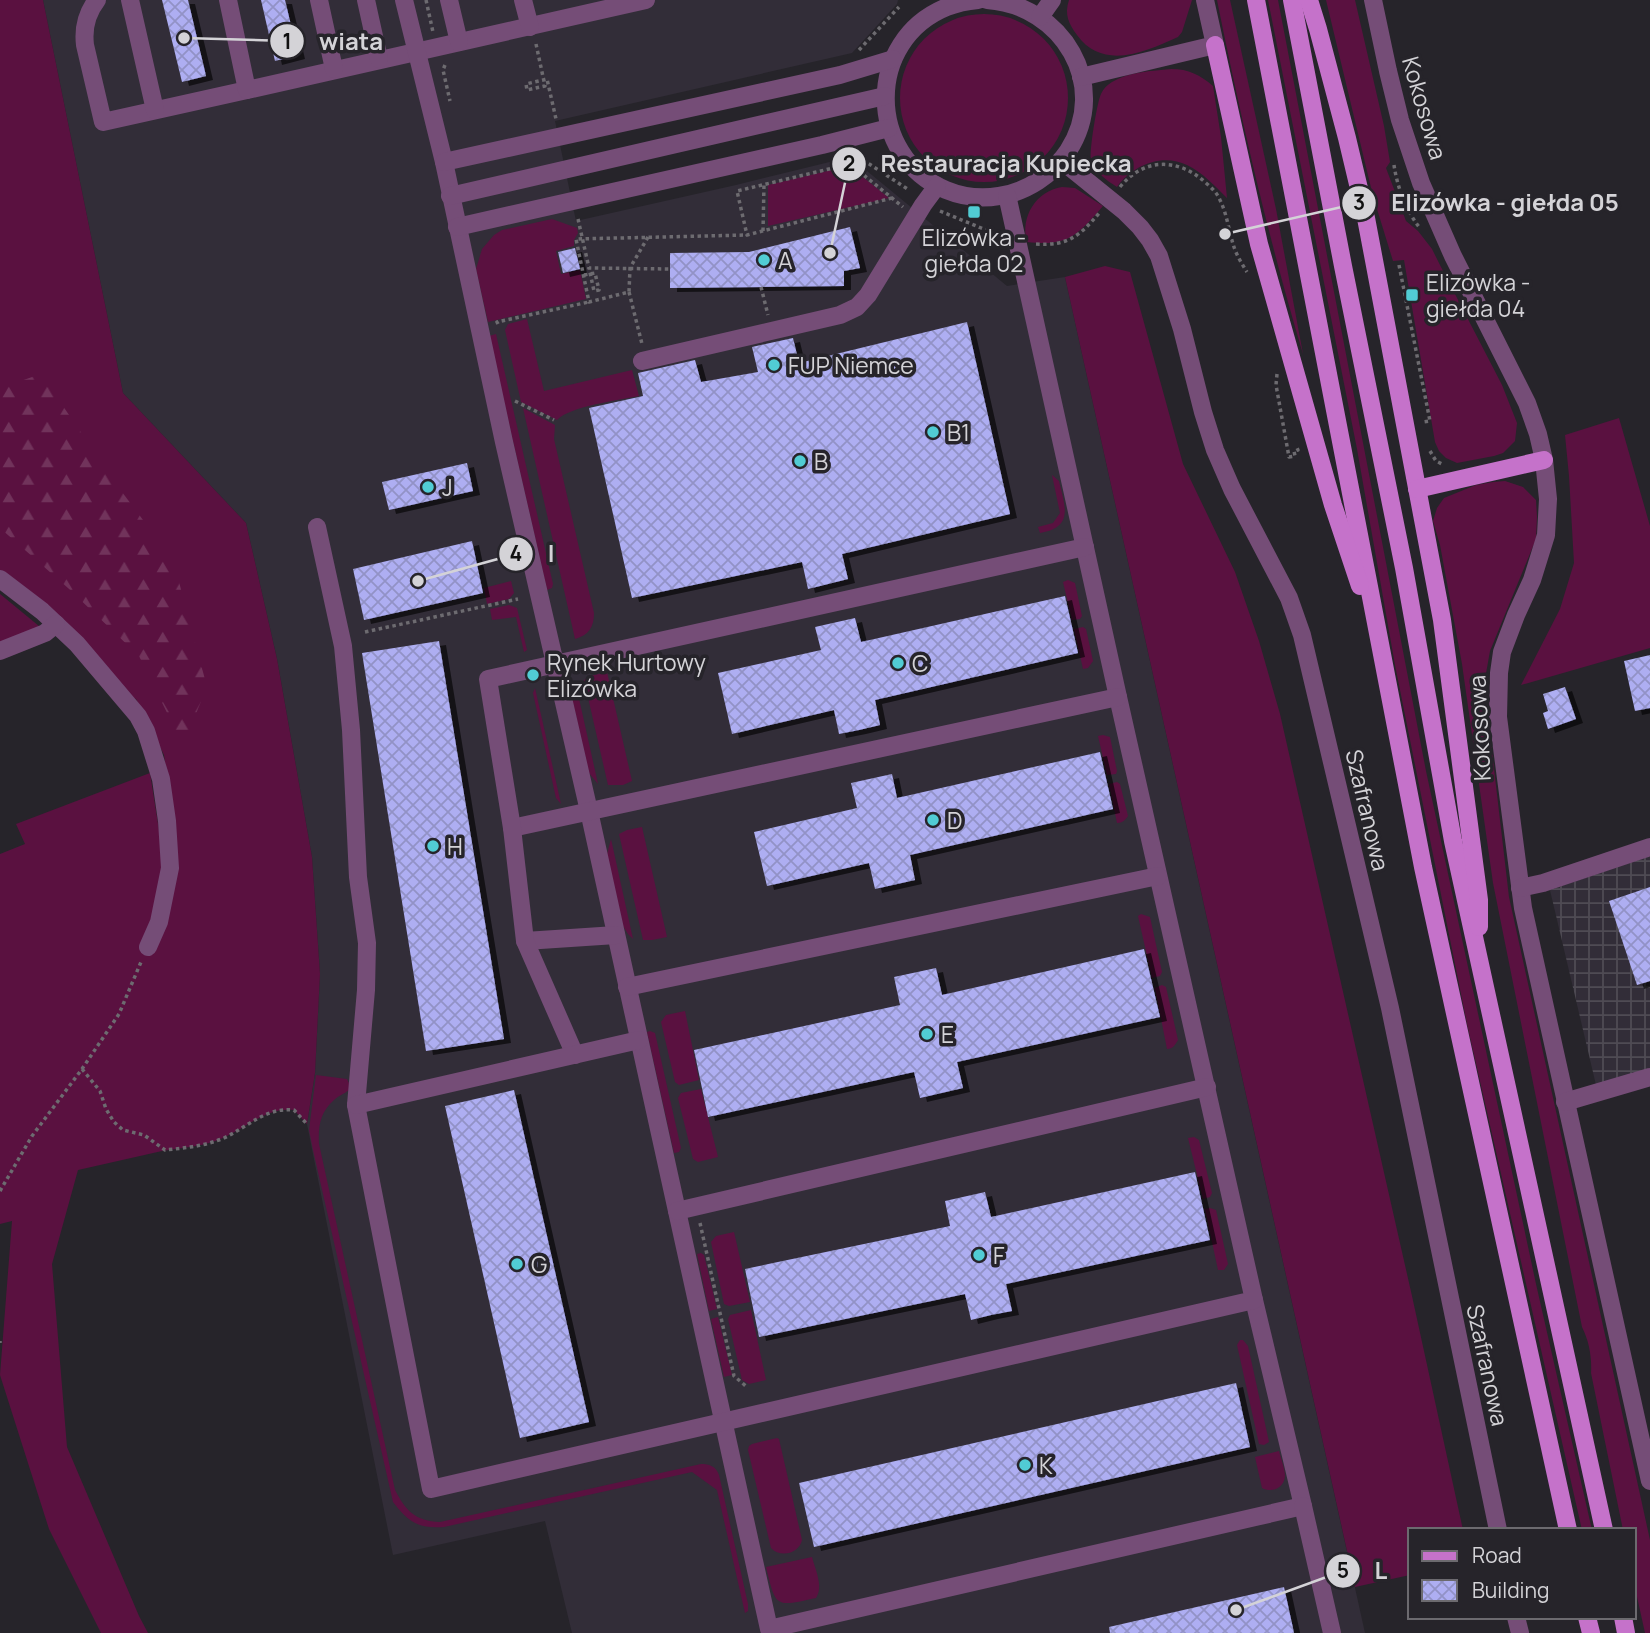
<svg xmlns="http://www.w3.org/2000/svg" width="1650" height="1633" font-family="Manrope,sans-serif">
  <defs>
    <pattern id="industrial-grid" width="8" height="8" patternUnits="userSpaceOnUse" patternTransform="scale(1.75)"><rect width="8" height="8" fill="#322d38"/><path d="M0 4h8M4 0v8" fill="none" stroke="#4f4b54"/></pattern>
    <pattern id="forest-firs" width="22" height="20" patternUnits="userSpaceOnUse" patternTransform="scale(1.75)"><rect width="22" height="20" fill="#5a1140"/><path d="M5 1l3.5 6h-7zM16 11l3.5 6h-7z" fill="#71335b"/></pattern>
    <pattern id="building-cross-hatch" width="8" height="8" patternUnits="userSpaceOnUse" patternTransform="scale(1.75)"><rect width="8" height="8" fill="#aeaef2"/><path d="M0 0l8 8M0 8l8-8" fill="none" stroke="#9292c6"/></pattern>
    <filter id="shadow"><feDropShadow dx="7" dy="4" stdDeviation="0" flood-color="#0009"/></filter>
  </defs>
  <rect width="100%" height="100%" fill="#26242a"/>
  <path fill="#322d38" d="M43,0H898L897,4L852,53L555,121L576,221L736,185L850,157L1007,286L1065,277L1365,1633H572L545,1521L393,1555L307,1124L315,1073L320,974L312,857L277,659L246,523L123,393Z"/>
  <path fill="url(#industrial-grid)" d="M1650,856V1072L1597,1089L1550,890Z"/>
  <g fill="#5a1140">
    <path d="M0,0H43L123,393L246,523L277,659L312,857L320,974L315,1073L307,1124L294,1110C267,1107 249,1126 225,1137C205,1147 184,1147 162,1151C134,1157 106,1164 78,1170L52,1264L67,1447L139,1616L148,1633H101L49,1529L0,1375L12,1221L0,1224V854L25,844L16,824L150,773L159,830L169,793L164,755L136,699L117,691L0,579Z"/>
    <path d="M1069,0H1192L1182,32L1178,37C1145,52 1103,71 1077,35C1069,24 1064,15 1069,0Z"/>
    <path d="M1217,0H1230L1276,209L1303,354C1268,237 1241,119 1217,0Z"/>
    <path d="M1268,0H1278L1426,771L1536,1284L1592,1530H1582L1467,1024L1395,665L1357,449Z"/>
    <path d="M1326,0H1355L1384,126L1390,162L1386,168L1406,221L1418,231L1432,249L1441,267L1502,385L1517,423L1515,441L1503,453L1494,456L1457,463L1446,458L1439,451L1435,442L1404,260L1393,261L1373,196Z"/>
    <circle cx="984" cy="98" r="84"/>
    <path d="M1171,69C1189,69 1200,75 1213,86L1221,137L1227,198C1215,186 1202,172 1187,165C1162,153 1133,165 1117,187C1106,180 1096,173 1091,159C1089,152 1097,102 1101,94C1103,89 1107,85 1112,82C1128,72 1152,71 1171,69Z"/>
    <path d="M849,166L889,198L768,226V185Z"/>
    <path d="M1062,187L1075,188L1103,206C1078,235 1068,247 1027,242C1020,217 1036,191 1062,187Z"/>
    <path d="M552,219L577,228L578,233L574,240V246L556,251L561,274L580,270L586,299L488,322L476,269L482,249L494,235L502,230Z"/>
    <path d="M1105,266L1130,272L1183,464L1235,572L1259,641L1280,714L1412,1296L1463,1530H1410V1575L1355,1587L1065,277Z"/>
    <path d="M527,319L544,391L632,370L639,396C620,400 570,406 557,420L521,402L505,330L508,324Z"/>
    <path d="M496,334L553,584L552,588L547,590L489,336Z"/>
    <path d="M523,408L555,425L554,439L594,613C594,627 589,635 575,639Z"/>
    <path d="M1619,418L1650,526V648L1521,685L1560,609L1574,563L1569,476L1565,435Z"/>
    <path d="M1052,475L1059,481C1065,507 1074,527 1040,533L1038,527L1053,523L1060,513Z"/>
    <path d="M1505,481L1523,487L1536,500L1537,517L1536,539L1490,651L1485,679L1487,709L1509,897L1650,1540V1633H1645L1634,1583V1530H1623L1591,1373C1592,1357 1589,1341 1582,1327L1493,883L1462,664L1440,545L1433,521L1437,508L1444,498L1476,485L1493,482Z"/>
    <path d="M1068,580L1075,583L1082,616L1080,619L1072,620L1063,582Z"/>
    <path d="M511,581L514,593L509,599L487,604L484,588Z"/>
    <path d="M0,594L45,631L0,647Z"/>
    <path d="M509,605L517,608L527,650L524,652L516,617L492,620L490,609Z"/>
    <path d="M1083,627L1086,629L1093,661L1088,668L1083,669L1074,629Z"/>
    <path d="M607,672L632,781L623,785H608L584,680L590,676Z"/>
    <path d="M576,685L598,784L589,773L573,703L572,696Z"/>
    <path d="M535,688L561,804L556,798L533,693Z"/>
    <path d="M1103,735L1110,737L1117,771L1116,774L1107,775L1098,736Z"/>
    <path d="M1117,782L1120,784L1128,816C1125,820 1123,823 1117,823L1109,784Z"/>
    <path d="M642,827L667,937L652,940H643L619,834L627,830Z"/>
    <path d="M611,839L633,939L628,934L623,926L607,854Z"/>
    <path d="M1141,914L1150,917L1162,972L1160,976L1152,978L1138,916Z"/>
    <path d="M1162,985L1166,987L1178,1040C1175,1045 1173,1049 1167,1049L1155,988Z"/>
    <path d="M685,1011L699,1080L679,1085L675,1082L661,1022L666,1015Z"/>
    <path d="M650,1031L655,1033L681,1148L679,1152L674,1153L647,1032Z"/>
    <path d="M316,1075L347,1079L349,1083V1090C344,1094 338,1096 334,1100C320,1112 318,1127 319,1144L395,1490C406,1511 415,1521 440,1522L701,1464C709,1464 716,1466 719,1475L748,1604V1611L745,1613L717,1490L692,1472L444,1527C419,1529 408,1522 393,1502L313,1150L309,1130Z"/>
    <path d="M701,1089L718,1157L698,1162L693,1159L678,1098L681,1093Z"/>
    <path d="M1194,1137L1199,1140L1212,1193L1210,1197L1203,1199L1188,1138Z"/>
    <path d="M1210,1208L1216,1210L1228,1264L1224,1270H1218L1205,1209Z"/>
    <path d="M734,1232L750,1302L729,1306L724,1304L711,1242L716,1236Z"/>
    <path d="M701,1253L704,1255L717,1309L709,1311L697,1254Z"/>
    <path d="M751,1310L766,1380L749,1384L742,1380L728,1319L730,1315Z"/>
    <path d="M718,1317L732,1375L724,1377L711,1319Z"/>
    <path d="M1240,1340H1243L1248,1346L1269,1442L1264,1445L1259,1444L1237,1345Z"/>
    <path d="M777,1438L779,1439L802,1540C799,1554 780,1558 771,1548L748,1450L749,1446L752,1444Z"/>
    <path d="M1279,1451C1281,1459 1285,1469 1285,1476C1284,1489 1271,1493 1262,1488L1255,1457Z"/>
    <path d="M812,1557C815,1569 824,1587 816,1598C775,1607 776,1608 766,1567Z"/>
  </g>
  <path fill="url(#forest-firs)" d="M41,374L119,488L146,524L175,567L207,687L183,745L139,656L68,588L0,528V388Z"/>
  <g fill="url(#building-cross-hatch)" filter="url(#shadow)">
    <path d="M162,0H188L206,76L182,82Z"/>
    <path d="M261,0H285L298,55L275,61Z"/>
    <path d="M850,227L860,268L844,271V286L670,288V253L749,252Z"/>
    <path d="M575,248L580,269L563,273L558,252Z"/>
    <path d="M967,322L1010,514L842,554L848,579L808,589L802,562L632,598L589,408L643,396L638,373L695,360L701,382L758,372L752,347L793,338L799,363Z"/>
    <path d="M467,463L473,491L389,510L382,482Z"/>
    <path d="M472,541L483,593L364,620L353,569Z"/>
    <path d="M1065,596L1078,653L875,700L880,725L859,730L839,734L834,710L732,734L718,673L821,650L815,627L855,618L861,642Z"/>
    <path d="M439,641L504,1039L426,1051L362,653Z"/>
    <path d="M1650,655V708L1635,711L1624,661Z"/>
    <path d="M1565,687L1576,719L1548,729L1543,713L1548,711L1543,694Z"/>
    <path d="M1100,752L1113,809L910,855L915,880L875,889L869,863L767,886L754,832L857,808L851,783L892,774L897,798Z"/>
    <path d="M1650,887V981L1637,985L1609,901Z"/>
    <path d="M1144,949L1160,1017L957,1062L963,1088L920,1098L914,1072L708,1117L694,1050L900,1005L894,977L936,968L942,995Z"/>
    <path d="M514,1090L589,1422L520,1438L445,1106Z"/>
    <path d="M1195,1172L1210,1240L1006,1284L1012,1311L991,1315L971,1320L965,1294L759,1337L745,1269L950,1226L945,1201L985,1192L991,1217Z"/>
    <path d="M1236,1383L1250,1447L814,1547L799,1483Z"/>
    <path d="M1284,1587L1294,1633H1110L1109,1627Z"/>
  </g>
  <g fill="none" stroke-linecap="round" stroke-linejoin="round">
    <g stroke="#6d6b70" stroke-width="3.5" stroke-dasharray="3.5 3.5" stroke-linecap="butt">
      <path d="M426,0L433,32"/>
      <path d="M536,44L545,86L527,90L526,84L547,79L556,119"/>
      <path d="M859,50L899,7"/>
      <path d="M445,65L443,70L450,101"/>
      <path d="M857,156L909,190"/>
      <path d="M1394,165C1397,186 1406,211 1420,228"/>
      <path d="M1120,187C1144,157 1179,158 1206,183C1212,188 1217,193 1220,200C1227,214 1229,232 1234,247C1237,256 1242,264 1247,272"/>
      <path d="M892,198L747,235L737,191L850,164L903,207"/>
      <path d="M940,211L998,235"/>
      <path d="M578,219L589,268L670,269"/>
      <path d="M763,231L764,184"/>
      <path d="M648,237L630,268L629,292L589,302L576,239L747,235"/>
      <path d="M1036,244C1068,246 1080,236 1100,212"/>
      <path d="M1399,265L1430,421L1423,422"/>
      <path d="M584,275L595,273L599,290L594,291L589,268"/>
      <path d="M761,287L768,315"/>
      <path d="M629,292L642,344"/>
      <path d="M498,324L497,322L589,302"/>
      <path d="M1277,374L1276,385L1289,457L1295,456L1294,451L1298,450L1297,448"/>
      <path d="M515,401L554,420"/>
      <path d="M1430,451L1436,461L1444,465"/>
      <path d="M365,632L518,599"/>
      <path d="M82,1069L100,1091L106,1109L114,1122L123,1130L144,1135L165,1150C185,1148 205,1146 224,1138C249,1126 266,1107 294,1110L307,1124"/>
      <path d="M0,1191L32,1136L82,1069L119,1014L141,962"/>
      <path d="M700,1223L734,1376L747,1387"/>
      <path d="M0,1341V1343"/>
    </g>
    <g stroke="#754d77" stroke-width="18">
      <path d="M97,0C86,14 83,28 85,45L103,122L247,90"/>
      <path d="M130,0L155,110"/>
      <path d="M228,0L247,90L646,0"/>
      <path d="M319,0L334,69"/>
      <path d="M366,0L379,59"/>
      <path d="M404,0L444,162L504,442L589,811L769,1629L1303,1506L1254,1300"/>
      <path d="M449,0L459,42"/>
      <path d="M523,0L530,27"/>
      <path d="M978,0C967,1 957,3 947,7C865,40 866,156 946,190C963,197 981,199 999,196C1027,192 1052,175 1068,151C1111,85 1062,5 987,0"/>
      <path d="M1373,0L1388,71L1400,120L1421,183L1453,256L1527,403L1538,434L1544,460L1548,499L1546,535L1532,580L1516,615L1502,652L1499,673L1498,717L1523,908L1650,1481"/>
      <path d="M1040,17L1052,0"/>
      <path d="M1081,77L1215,45L1205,0"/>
      <path d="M1061,160L1124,211L1140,227L1150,240L1159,256L1182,329L1203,412L1215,450L1232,489L1289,598L1302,635L1390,1008L1498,1530"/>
      <path d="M444,162L840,75L893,59"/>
      <path d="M450,196L885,96"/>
      <path d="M457,227L822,145L889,128"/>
      <path d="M642,361L840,315L857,307L868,295L923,205L937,186"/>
      <path d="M317,527L343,646L351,730L358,877L367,943L366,990L356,1105L431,1489L1254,1300L1118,697L1007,195"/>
      <path d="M0,579L42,611L77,644L138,716L146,731L161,779L167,821L170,868L159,922L148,947"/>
      <path d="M0,651L45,633L56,624"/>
      <path d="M512,828L1118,697"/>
      <path d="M1520,888L1543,883L1650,847"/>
      <path d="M525,941L616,935"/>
      <path d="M627,987L1158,876"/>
      <path d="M575,1055L525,941L512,828L488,679L1085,547"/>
      <path d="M1565,1102L1650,1077"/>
      <path d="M356,1105L639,1040"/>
      <path d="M677,1211L1207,1087"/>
      <path d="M1303,1506L1332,1633"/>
      <path d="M1516,1617L1520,1633"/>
    </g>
    <g stroke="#c572ca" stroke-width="18">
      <path d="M1256,0L1423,867L1568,1530"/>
      <path d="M1292,0L1343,266L1404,568L1453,841L1604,1530"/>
      <path d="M1309,0L1318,29L1347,138L1366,218L1380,292L1442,620L1479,900V927"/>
      <path d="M1215,45L1259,244L1333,505L1360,586"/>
      <path d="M1417,489L1544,460"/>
      <path d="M1587,1617L1591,1633"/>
      <path d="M1623,1617L1626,1633"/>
    </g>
  </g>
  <g fill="#51ccd4" stroke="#26242a" stroke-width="2.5">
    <rect x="967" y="205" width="14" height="14" rx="3.5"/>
    <circle cx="764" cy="260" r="7"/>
    <rect x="1405" y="288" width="14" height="14" rx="3.5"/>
    <circle cx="774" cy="365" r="7"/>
    <circle cx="933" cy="432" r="7"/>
    <circle cx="800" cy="461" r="7"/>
    <circle cx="428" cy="487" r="7"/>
    <circle cx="898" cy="663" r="7"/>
    <circle cx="533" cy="675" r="7"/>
    <circle cx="933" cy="820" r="7"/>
    <circle cx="433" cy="846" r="7"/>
    <circle cx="927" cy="1034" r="7"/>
    <circle cx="979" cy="1255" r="7"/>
    <circle cx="517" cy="1264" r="7"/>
    <circle cx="1025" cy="1465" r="7"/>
  </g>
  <g text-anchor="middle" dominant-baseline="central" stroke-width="7" stroke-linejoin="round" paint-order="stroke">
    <g font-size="23" fill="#d4d3d7" stroke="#26242a">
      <text transform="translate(1425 108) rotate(74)">Kokosowa</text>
      <text transform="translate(1479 728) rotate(-93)">Kokosowa</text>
      <text transform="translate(1368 810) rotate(77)">Szafranowa</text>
      <text transform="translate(1488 1365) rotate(78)">Szafranowa</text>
    </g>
    <g font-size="23" fill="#d4d3d7" stroke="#26242a" text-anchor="start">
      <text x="974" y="237" text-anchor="middle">Elizówka -<tspan x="974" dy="26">giełda 02</tspan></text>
      <text x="778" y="260">A</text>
      <text x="1426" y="282">Elizówka -<tspan x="1426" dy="26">giełda 04</tspan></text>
      <text x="788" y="365">FUP Niemce</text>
      <text x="947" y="432">B1</text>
      <text x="814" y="461">B</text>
      <text x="442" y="487">J</text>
      <text x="547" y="662">Rynek Hurtowy<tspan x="547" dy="26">Elizówka</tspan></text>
      <text x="912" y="663">C</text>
      <text x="947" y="820">D</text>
      <text x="447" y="846">H</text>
      <text x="941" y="1034">E</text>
      <text x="993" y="1255">F</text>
      <text x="531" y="1264">G</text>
      <text x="1039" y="1465">K</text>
    </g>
  </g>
  <path fill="none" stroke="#d4d3d7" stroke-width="2.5" d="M184 38L287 41M830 253L849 164M1225 234L1359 203M418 581L516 554M1236 1610L1343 1571"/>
  <g fill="#d4d3d7" stroke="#26242a" stroke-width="2.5">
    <circle cx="184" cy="38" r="7"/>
    <circle cx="830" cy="253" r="7"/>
    <circle cx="1225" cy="234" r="7"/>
    <circle cx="418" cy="581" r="7"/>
    <circle cx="1236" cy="1610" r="7"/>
    <circle cx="287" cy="41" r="18"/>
    <circle cx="849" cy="164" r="18"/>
    <circle cx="1359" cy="203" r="18"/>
    <circle cx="516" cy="554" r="18"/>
    <circle cx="1343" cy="1571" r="18"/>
  </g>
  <g font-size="21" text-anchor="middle" font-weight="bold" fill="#111">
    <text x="287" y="49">1</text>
    <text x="849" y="171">2</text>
    <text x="1359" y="210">3</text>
    <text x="516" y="561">4</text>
    <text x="1343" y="1578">5</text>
  </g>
  <g font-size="24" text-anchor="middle" font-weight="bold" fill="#d4d3d7" stroke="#26242a" stroke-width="7" stroke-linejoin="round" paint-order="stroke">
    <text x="351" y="50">wiata</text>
    <text x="1006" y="172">Restauracja Kupiecka</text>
    <text x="1505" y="211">Elizówka - giełda 05</text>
    <text x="551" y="562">I</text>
    <text x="1381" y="1579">L</text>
  </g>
  <rect x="1408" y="1528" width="228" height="91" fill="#26242a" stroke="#6c6a6f" stroke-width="2"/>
  <rect x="1422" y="1551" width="35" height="10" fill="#c572ca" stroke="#6c6a6f" stroke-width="2"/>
  <text x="1472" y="1563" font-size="21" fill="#d4d3d7">Road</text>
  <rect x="1422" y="1580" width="35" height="21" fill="url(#building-cross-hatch)" stroke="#6c6a6f" stroke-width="2"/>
  <text x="1472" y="1598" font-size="21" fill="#d4d3d7">Building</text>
</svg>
